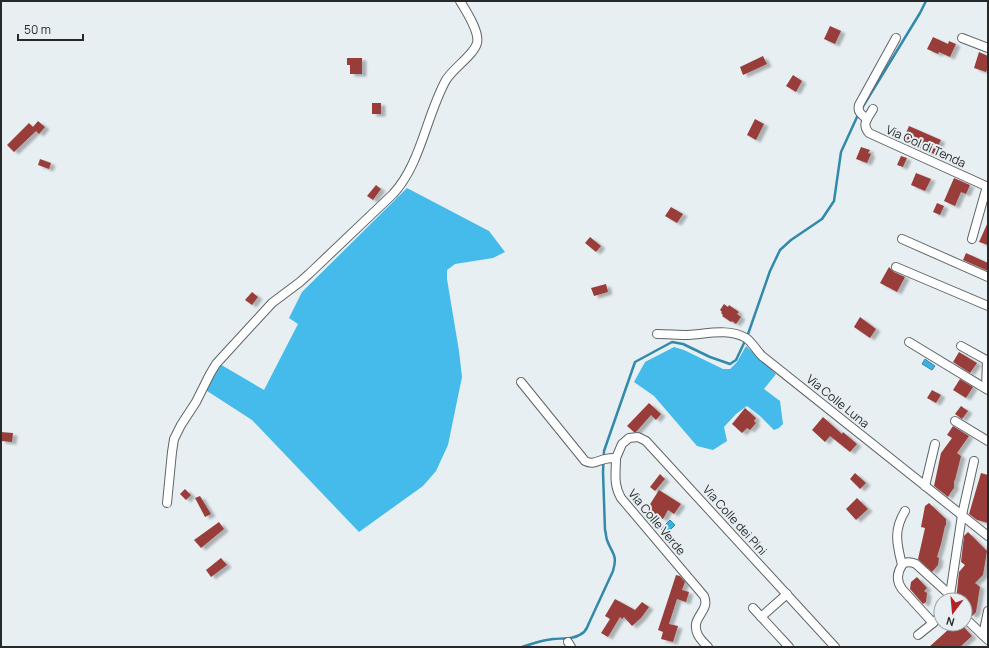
<svg xmlns="http://www.w3.org/2000/svg" width="989" height="648" font-family="Manrope,sans-serif">
  <defs>
    <filter id="shadow"><feDropShadow dx="4.5" dy="2.5" stdDeviation="1" flood-color="#0004"/></filter>
  </defs>
  <rect width="100%" height="100%" fill="#e8eff2"/>
  <g fill="#44bbea">
    <path d="M407,188L489,231L505,252L493,258L455,264L447,270V279L459,351L462,377L448,445L436,471L423,486L359,532L252,420L204,389L218,363L264,390L298,324L289,318L302,292Z"/>
    <path d="M746,346L776,374L764,389L780,401L783,424L779,428L774,430L760,416L747,406L736,414L724,427L727,441L713,450L697,446L654,396L634,382L645,362L674,347L684,350L723,369H730L737,362Z"/>
  </g>
  <g fill="#39b2e2" stroke="#3389ab">
    <path d="M925,359L935,366L932,370L922,364Z"/>
    <path d="M670,520L675,525L666,534L661,529Z"/>
  </g>
  <g fill="none" stroke-linecap="round" stroke-linejoin="round">
    <g stroke="#3389ab" stroke-width="2.5">
      <path d="M862,108L920,13L926,1"/>
      <path d="M747,337L770,271L780,250L791,240L822,219L834,201L841,152L857,117"/>
      <path d="M522,647C532,644 542,640 553,639C563,638 575,640 584,632C586,630 588,626 589,623L613,571C618,554 612,554 607,540C606,537 606,533 605,530L603,472L604,451L635,362L672,342L683,344L710,357L730,364L736,360L745,341"/>
    </g>
  </g>
  <g fill="#993e3a" filter="url(#shadow)">
    <path d="M830,26L841,31L835,44L824,39Z"/>
    <path d="M933,37L948,44L949,41L956,44L950,57L939,52L938,54L927,49Z"/>
    <path d="M979,52L988,56V67L986,72L974,68Z"/>
    <path d="M763,56L767,64L743,75L740,67Z"/>
    <path d="M347,58H362V74H350V65H347Z"/>
    <path d="M793,75L802,81L796,92L786,86Z"/>
    <rect x="372" y="103" width="9" height="11"/>
    <path d="M755,119L764,124L756,140L747,135Z"/>
    <path d="M38,121L45,127L39,134L36,131L14,152L7,145L29,123L33,127Z"/>
    <path d="M909,126L941,140L934,154L903,140Z"/>
    <path d="M861,147L870,150L868,153L871,154L867,163L856,159Z"/>
    <path d="M901,156L907,158L903,167L897,165Z"/>
    <path d="M40,159L51,163L49,169L38,165Z"/>
    <path d="M916,173L931,179L925,191L911,185Z"/>
    <path d="M954,178L970,185L966,194L961,192L955,206L944,201Z"/>
    <path d="M376,185L381,189L373,200L367,196Z"/>
    <path d="M937,203L944,206L940,215L933,212Z"/>
    <path d="M671,207L683,214L677,223L665,216Z"/>
    <path d="M988,222V245L979,242Z"/>
    <path d="M590,237L601,246L596,252L585,243Z"/>
    <path d="M966,253L988,263V271L963,260Z"/>
    <path d="M889,267L894,272L905,277L897,292L880,283Z"/>
    <path d="M606,284L608,292L594,296L591,288Z"/>
    <path d="M252,292L258,297L252,305L245,300Z"/>
    <path d="M724,304L728,307L729,305L739,312L737,314L741,317L736,324L732,321L731,322L722,316L723,315L721,313L722,312L720,310Z"/>
    <path d="M860,317L876,329L870,338L854,327Z"/>
    <path d="M959,352L977,363L970,373L953,362Z"/>
    <path d="M960,379L973,387L966,398L953,390Z"/>
    <path d="M932,390L941,395L936,403L927,398Z"/>
    <path d="M649,403L661,414L656,420L651,415L636,432H634L627,426Z"/>
    <path d="M961,406L968,411L962,419L955,414Z"/>
    <path d="M745,408L756,418L754,421L756,423L750,430L747,428L742,433L732,424Z"/>
    <path d="M823,417L842,434L843,432L857,444L850,452L830,436L825,442L812,430Z"/>
    <path d="M953,426L969,436L957,453L961,456L955,480L954,481V488L951,492L948,497L934,486L941,453L952,438L947,435Z"/>
    <path d="M1,432L13,433L12,442L1,441Z"/>
    <path d="M855,473L866,483L860,489L850,479Z"/>
    <path d="M981,473L988,475V523L977,520L969,514Z"/>
    <path d="M660,474L665,479L655,491L650,487Z"/>
    <path d="M185,489L191,495L186,500L180,494Z"/>
    <path d="M659,490L681,504L674,514L668,510L663,519L647,509Z"/>
    <path d="M200,496L211,514L205,517L195,498Z"/>
    <path d="M857,498L868,509L856,520L846,509Z"/>
    <path d="M929,503L946,519V525L945,526L941,544L937,557L939,558L938,565L932,572L918,559L925,528L921,527L925,506Z"/>
    <path d="M219,522L224,529L201,548L194,540Z"/>
    <path d="M968,532L987,551L983,575L975,583L980,587L976,612L972,616L965,609V600H956L959,572L965,565L961,562L964,536Z"/>
    <path d="M221,558L227,565L211,577L206,570Z"/>
    <path d="M676,575L680,576L685,582L682,590L689,592L686,602L677,599L669,624L678,626L673,642L661,639L663,632L658,630Z"/>
    <path d="M917,577L927,588L924,591L927,593L926,602L923,604L910,589L911,582Z"/>
    <path d="M615,599L635,610L642,602L649,607L641,618L632,626L624,617L622,619L620,617L608,637L601,633L610,619L605,616Z"/>
    <path d="M952,624H961L972,636L960,647H929L949,629L948,628Z"/>
  </g>
  <g fill="none" stroke-linecap="round" stroke-linejoin="round">
    <g stroke="#5e6467" stroke-width="10">
      <g id="street">
        <path d="M962,38L988,48"/>
        <path d="M873,109C868,118 861,124 869,133L988,187"/>
        <path d="M867,119C862,115 857,112 859,105L896,38"/>
        <path d="M902,239L988,277"/>
        <path d="M972,239L987,186"/>
        <path d="M896,267L988,306"/>
        <path d="M657,334C667,334 678,335 688,335C707,334 728,328 746,338C751,341 757,351 762,356L988,536"/>
        <path d="M909,342L988,390"/>
        <path d="M961,346L988,361"/>
        <path d="M521,382L585,461C593,465 597,461 605,459C609,458 612,458 616,458C616,473 613,484 621,498L704,596C711,612 689,617 698,635C700,639 704,643 708,647"/>
        <path d="M986,388L987,360"/>
        <path d="M955,421L988,441"/>
        <path d="M616,458L622,444L629,438L638,437L646,441L835,647"/>
        <path d="M925,486L935,444"/>
        <path d="M167,503L172,452L174,439L181,425L196,402L210,374L216,364L272,303L300,282L310,273L393,194C421,164 426,116 446,80C453,68 474,55 477,43C480,32 466,11 460,1"/>
        <path d="M905,511C893,531 897,544 902,565C897,573 896,581 902,589L933,623L941,615"/>
        <path d="M902,565C906,561 911,562 916,564L950,595"/>
        <path d="M950,600V595L962,515L974,461"/>
        <path d="M753,608L789,647"/>
        <path d="M761,617L787,594"/>
        <path d="M965,618L988,640"/>
        <path d="M918,635L933,623"/>
        <path d="M983,635L988,611"/>
        <path d="M568,642L571,647"/>
      </g>
    </g>
    <use href="#street" stroke="#fff" stroke-width="8"/>
  </g>
  <g text-anchor="middle" dominant-baseline="central" stroke-width="4" stroke-linejoin="round" paint-order="stroke">
    <g font-size="12" fill="#26282a" stroke="#e8eff2">
      <text transform="translate(926 146) rotate(24)">Via Col di Tenda</text>
      <text transform="translate(838 401) rotate(39)">Via Colle Luna</text>
      <text transform="translate(735 520) rotate(48)">Via Colle dei Pini</text>
      <text transform="translate(657 522) rotate(50)">Via Colle Verde</text>
    </g>
  </g>
  <rect width="989" height="648" fill="none" stroke="#26282a" stroke-width="4"/>
  <g transform="translate(953 612) rotate(196)"><circle r="19" fill="#e8eff2" stroke="#9a9fa2"/>
  <path d="M0-3L7 15L0 10L-7 15Z" fill="#b22127"/>
  <text y="-6" font-size="11" font-weight="bold" text-anchor="middle" fill="#26282a">N</text>
  </g>
  <path d="M18 34v6h65v-6" fill="none" stroke="#26282a" stroke-width="2"/>
  <text x="24" y="34" font-size="12" fill="#26282a" stroke="#e8eff2" stroke-width="3" paint-order="stroke">50 m</text>
</svg>
